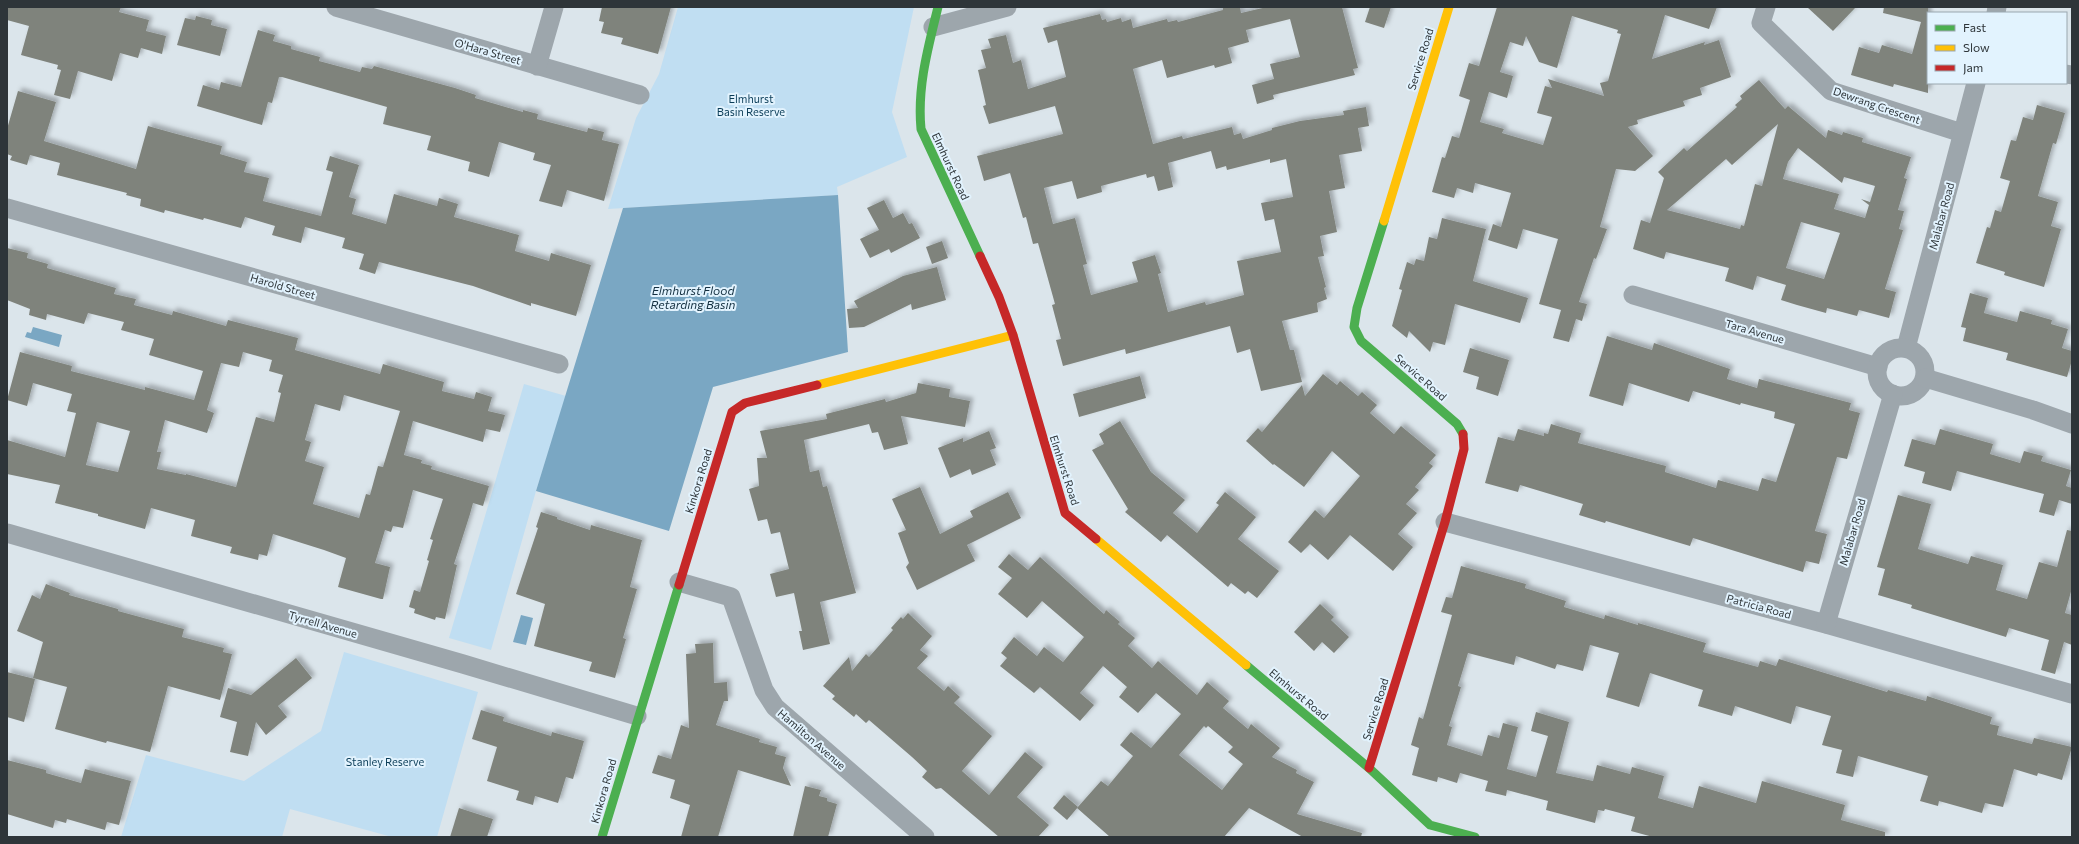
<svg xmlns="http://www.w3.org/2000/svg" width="2079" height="844" font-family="Commissioner,sans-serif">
  <defs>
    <filter id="shadow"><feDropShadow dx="3.5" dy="-3.5" stdDeviation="2" flood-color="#0004"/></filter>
  </defs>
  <rect width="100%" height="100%" fill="#dbe5eb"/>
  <g fill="#c0def2">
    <path d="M678,7H914L892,112L907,157L837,187L838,195L608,209L636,118L659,74Z"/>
    <path d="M524,384L566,396L536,491L491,650L449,638Z"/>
    <path d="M344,652L478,692L437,837H392L290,809L282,837H121L146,755L244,781L321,731Z"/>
  </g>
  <g fill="#7aa7c3">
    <path d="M838,195L848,352L713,387L669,531L536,491L623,208Z"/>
    <path d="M33,327L62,335L59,347L25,337L27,332L31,333Z"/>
    <path d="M521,615L533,618L526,645L513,642Z"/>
  </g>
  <g fill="#7f837c" fill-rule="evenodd" filter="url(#shadow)">
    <path d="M7,7H121L119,12L149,20L146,31L166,36L162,54L141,48L138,58L120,53L112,81L78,71L70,99L54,95L61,70L57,69L58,65L21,55L29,26L7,20Z"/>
    <path d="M602,7H671L658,54L621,44L623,38L601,33L604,22L599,21Z"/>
    <path d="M1223,7H1240L1241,13L1267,7H1342L1358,68L1353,69L1355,75L1273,95L1274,99L1257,104L1252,85L1274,79L1270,64L1300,57L1290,19L1246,30L1249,42L1228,48L1232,63L1215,68L1214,65L1167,78L1162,60L1133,69L1153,144L1182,136L1183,139L1232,127L1234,135L1241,133L1243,139L1272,130V128L1300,121L1344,115L1343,111L1366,107L1369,126L1358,128L1362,151L1339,155L1345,188L1329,191L1337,232L1320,236L1324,256L1318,257L1326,287L1324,288L1327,299L1317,303L1318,312L1282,321L1290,350H1294L1302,382L1261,391L1250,349L1237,353L1230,326L1126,354L1125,349L1063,366L1056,340L1061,339L1052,305L1055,304L1038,243L1033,244L1026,217L1023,218L1010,173L984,181L977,156L1063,134L1055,106L989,124L983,106L986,105L978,70L986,68L981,50L991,48L988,39L1006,35L1013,63L1021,60L1028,89L1066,77L1057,40L1048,43L1043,28L1100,14L1102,20L1106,19L1107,22L1121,18L1122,22L1131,19L1133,28L1167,19L1168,22L1177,20L1178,22L1223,10ZM1211,151L1216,169L1226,166L1227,170L1270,159V163L1286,159L1293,197L1261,203L1265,221L1274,219L1281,252L1237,261L1244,295L1206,305L1205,302L1168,312L1158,274L1161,273L1155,255L1132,262L1138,282L1091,295L1083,265L1087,264L1075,218L1053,224L1044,188L1072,181L1077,199L1102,192L1101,186L1146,174L1147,178L1154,176L1158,191L1173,187L1168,163Z"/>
    <path d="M1370,7H1391L1384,28L1365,22Z"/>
    <path d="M1497,7H1717L1709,29L1665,15L1652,59L1705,42L1704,45L1719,40L1731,77L1700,88L1702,95L1683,101L1685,106L1637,120L1638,124L1628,127L1653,156L1635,171L1616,169L1600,227L1607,229L1596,259L1594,258L1579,302L1587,304L1582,321L1576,319L1569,342L1553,338L1561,310L1539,304L1558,239L1523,229L1517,249L1488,240L1493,224L1501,227L1511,193L1475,183L1473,193L1457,188L1454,198L1432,192L1442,157L1445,158L1452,136L1459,138L1470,100L1459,96L1469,63L1479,66ZM1572,16L1618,30L1617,33L1621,34L1608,81L1600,83L1604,96L1548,79L1552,88L1545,86L1537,113L1552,117L1543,145L1502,133L1504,129L1480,122L1489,92L1507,98L1513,76L1500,72L1510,42L1523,46L1526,36L1539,62L1557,68Z"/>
    <path d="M1807,7H1856L1833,31Z"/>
    <path d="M1884,7H1928V93L1894,84L1893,87L1851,75L1859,47L1879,53L1882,45L1912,54L1921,22L1883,13Z"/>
    <path d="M196,16L212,20L211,25L227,29L220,56L177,45L185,18L195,20Z"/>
    <path d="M258,30L275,35L273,41L291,46V49L320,57L319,61L360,72L362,67L372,69L374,66L455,88L476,95L475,98L523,112V110L538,114L537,119L587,132L588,128L604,132L602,140L619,144L604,201L567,190L562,207L539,201L551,165L533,160L535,153L499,142L489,177L468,171L470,162L427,150L431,136L383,124L387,107L282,77H279L272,103L268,102L262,125L197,106L203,85L219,90L221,82L241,87Z"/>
    <path d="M1759,80L1785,109L1788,106L1826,138L1828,130L1842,135L1843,132L1863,138L1862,142L1911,157L1904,178L1907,179L1898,210L1904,211L1899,229L1903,230L1885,289L1896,292L1889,318L1859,310L1857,316L1827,308L1826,313L1797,305L1781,300L1786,285L1757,276L1753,290L1725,281L1729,268L1666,252L1664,259L1633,249L1641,220L1650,223L1664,178L1658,172L1684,148L1687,151L1737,107L1735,105L1742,99L1740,96ZM1778,124L1762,186L1755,184L1744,226L1741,225L1740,229L1667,210L1726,159L1732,165ZM1798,148L1842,183L1844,177L1875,186L1870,202L1861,199L1869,205L1865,218L1834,209L1839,194L1783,179L1788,162ZM1801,222L1840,233L1824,279L1786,268Z"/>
    <path d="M18,91L56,102L44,141L136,169L148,126L173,133L222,146L220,154L247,162L244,172L269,178L263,201L321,216L333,172L326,170L330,156L359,165L349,197L356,199L352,214L386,224L394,194L437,206L439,198L458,204L454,217L519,235L515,251L549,261L551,253L591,265L576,316L531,303V306L473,286L379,262L375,274L359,269L364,254L342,248L345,238L305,227L301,243L272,235L275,226L245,217L241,228L204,218L203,220L165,210L164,213L140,206L141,199L126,195L127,193L57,175L60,163L30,155L27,165L10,160L12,156L7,154V129Z"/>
    <path d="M2037,105L2065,113L2056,144L2053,143L2038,196L2058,202L2051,226L2061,229L2044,287L2004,275L2005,272L1976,263L1987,227L1990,228L1995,210L2001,212L2010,181L2000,178L2011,140L2016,141L2023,117L2033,120Z"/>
    <path d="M884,200L893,218L903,213L909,224L912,223L920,238L891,253L889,249L870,258L860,239L879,230L867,208Z"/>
    <path d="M1442,218L1486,229L1473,281L1528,298L1520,323L1455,304L1445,345L1433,342L1430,352L1409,331L1407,338L1392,326L1402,290L1399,289L1407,262L1414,265L1416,259L1424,261L1429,237L1437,239Z"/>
    <path d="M942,241L948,258L932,264L926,247Z"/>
    <path d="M7,248L28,253L27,258L48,264L47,268L116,288L114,294L136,299L134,305L172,315L173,311L226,326L228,320L298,338L295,350L380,374L383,364L444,382L442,391L474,399L476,392L492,397L488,411L505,415L500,432L486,429L483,442L413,421L404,455L422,460L421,463L432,466L431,469L489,486L483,506L473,503L470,514L454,564L457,565L445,619L436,617L435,620L414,613L415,609L409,607L414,590L420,592L429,561L427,560L433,540L430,539L443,499L413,490L403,528L393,526L391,532L385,530L375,563L390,567L383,599H381L338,587L346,558L324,550L273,534L267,556L259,554L258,560L230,553L232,547L191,536L195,520L151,508L145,529L98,516V514L55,503L60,485L7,474V440L65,457L76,413L67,411L72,394L33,383L27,406L7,400L20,352L72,366L71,371L145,390V387L194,400L203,371L149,355L154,339L121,330L124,322L88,313L84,324L47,314L46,320L29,315L30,309L7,300ZM243,352L272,360L269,371L283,375L278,392L281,393L274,422L256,417L236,487L186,474V475L157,469L161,452H157L165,420L207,433L214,413L207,410L221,363L239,367ZM344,395L400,411L383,467L378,466L370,495L366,494L359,518L313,504L324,467L305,461L311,442L305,440L315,404L340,411ZM97,422L130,431L118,472L86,465Z"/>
    <path d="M937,267L946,300L912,310L911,304L864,327L849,328L847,309L858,308L854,301L903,276Z"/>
    <path d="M1970,293L1988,298L1984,313L2017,322L2020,311L2052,320L2051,324L2068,329L2062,348L2072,351V360L2067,377L2006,360L2008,353L1963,341L1966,328L1961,327Z"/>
    <path d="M1607,336L1652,350L1654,343L1730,369L1727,379L1757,388L1759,379L1851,403L1849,410L1860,413L1847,459L1837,457L1815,531L1827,534L1819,564L1806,561L1803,572L1693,538L1690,546L1606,521L1605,523L1579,515L1583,504L1520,485L1518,492L1485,483L1498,437L1514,441L1518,429L1544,436V433L1548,434L1551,424L1581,433L1578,443L1666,466L1665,472L1716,488L1718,480L1758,491L1762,478L1776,482L1795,424L1774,418L1775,412L1741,403L1740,405L1693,391L1689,402L1629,383L1623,406L1589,396Z"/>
    <path d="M1470,348L1509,360L1498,396L1476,389L1479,377L1463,372Z"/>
    <path d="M1323,374L1337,385L1340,381L1358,396L1362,392L1377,405L1370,413L1394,434L1401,426L1436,455L1429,463L1433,466L1415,487L1419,490L1406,504L1417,513L1398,534L1413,547L1393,571L1350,535L1328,560L1310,544L1301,553L1288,542L1315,510L1324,518L1360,476L1332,451L1304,487L1274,464L1273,465L1246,441L1258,428L1262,432L1302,385L1305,396Z"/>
    <path d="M1140,376L1146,398L1079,417L1073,394Z"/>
    <path d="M918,383L950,389L949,397L970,401L965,427L901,416L908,444L884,450L878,432L872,433L869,424L804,440L810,472L819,470L823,487L827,486L856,593L820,602L830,644L803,650L799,631H802L794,593L776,597L770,574L789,569L780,532L771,534L767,519L758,521L749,489L759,486L757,458H767L760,431L827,419L826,414L885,399L886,402L916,393Z"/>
    <path d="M1120,421L1151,472L1185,500L1173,513L1197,533L1219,505L1216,503L1225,492L1256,517L1238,539L1279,571L1257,598L1248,591L1245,594L1231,583L1228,587L1167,535L1161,542L1125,512L1128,509L1092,450L1104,444L1099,434Z"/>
    <path d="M1940,429L1993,444L1990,454L2020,463L2024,451L2043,456L2041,461L2071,470L2066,486L2072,488V504L2059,500L2054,516L2039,512L2044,494L1957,471L1951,491L1922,483L1925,472L1904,466L1912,439L1935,445Z"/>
    <path d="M989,431L996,448L990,450L996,465L972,475L970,469L950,478L938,448L963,438V442Z"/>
    <path d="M920,487L940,534L973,517L970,511L1008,492L1021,518L967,545L975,561L917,590L906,567L909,563L898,533L906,530L892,499Z"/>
    <path d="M1898,495L1931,504L1918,549L1968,564L1971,556L2003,565L1996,590L2027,599L2039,562L2057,567L2067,530L2072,531V588L2065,613L2072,615V645L2064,642L2055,674L2041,670L2049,640L2009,628L2006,637L1911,608L1912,605L1878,595L1885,569L1877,567Z"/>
    <path d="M541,512L557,517V519L590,530L591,525L642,540L630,587L637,589L623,638L626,639L615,678L589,671L592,662L534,646L545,604L516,594L538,528L536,527Z"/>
    <path d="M1009,554L1028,570L1040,557L1104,614L1106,610L1120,622L1118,624L1135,638L1128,646L1152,668L1158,661L1197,695L1207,682L1229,701L1223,708L1248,729L1251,724L1280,748L1272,757L1297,770L1296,773L1314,782L1297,814L1362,833L1361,837H1303L1249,808L1224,837H1110L1077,808L1101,781L1108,786L1133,756L1120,745L1131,732L1151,748L1181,714L1156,693L1138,713L1119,697L1127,687L1103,666L1080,693L1094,705L1080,721L1040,687L1034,693L1000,666L1007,658L1001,653L1014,637L1037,656L1044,647L1063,662L1084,637L1042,601L1027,618L998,594L1012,578L998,567ZM1204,726L1206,728L1208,726L1233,747L1228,752L1243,764L1222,790L1179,755Z"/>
    <path d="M1461,566L1526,584L1525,588L1566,601L1564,607L1604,619L1605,615L1638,625V623L1706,643L1703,652L1758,667L1760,661L1776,666L1779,659L1887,692L1888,690L1926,701L1927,696L1992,717L1990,724L1999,726L1997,735L2032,744L2034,738L2072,747L2062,780L2038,773L2037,776L2014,769L2003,807L1985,803L1982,813L1939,801L1938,806L1920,801L1928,776L1858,756L1853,777L1836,773L1842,750L1822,745L1831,716L1796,706L1791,724L1735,706L1732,716L1698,706L1703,690L1650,673L1639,707L1606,697L1619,653L1590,645L1583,671L1557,664L1555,669L1516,656L1514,665L1468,653L1458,686L1461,687L1449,726L1452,727L1447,745L1482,756L1488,735L1499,738L1503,723L1518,727L1507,769L1536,777L1548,736L1531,731L1536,712L1569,722L1556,773L1593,781L1597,765L1630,774L1632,767L1664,776L1658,798L1693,808L1699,786L1756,803L1762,781L1845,805L1841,820L1885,832V837H1653L1631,831L1635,817L1605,809L1604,811L1598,810L1595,823L1546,810L1548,801L1507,790L1506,796L1485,791L1488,781L1460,773L1457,783L1438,777L1437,782L1412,775L1419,748L1411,745L1419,717L1423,719L1452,615L1441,612L1446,597L1452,598Z"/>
    <path d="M46,584L70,593L69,595L118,609V611L184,629L182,637L224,648L223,652L232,654L220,700L168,686L150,752L107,741L106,743L55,729L67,687L33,678L43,642L17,631L32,595L40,599Z"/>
    <path d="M1320,604L1334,617L1331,620L1349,637L1334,653L1322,642L1314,651L1294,632Z"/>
    <path d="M908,613L932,636L920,650L928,656L917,668L944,691L948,686L960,697L954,703L992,736L962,771L989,795L1025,752L1043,767L1017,797L1049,825L1038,837H999L941,788L936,789L922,777L927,771L912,757L869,720L866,723L856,714L854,717L832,699L835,696L823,686L849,657L852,671L866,654L869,657L893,630L891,628L901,617L903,619Z"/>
    <path d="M713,643L714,683L727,682L728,701H724L716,725L760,739L759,742L777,747L775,754L786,757L783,768L791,786L738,770L718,837H681L690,805L670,798L675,780L652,773L658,755L671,759L681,725L689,728L686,654L696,653L695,644Z"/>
    <path d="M296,658L312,678L278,706L287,717L266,735L256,722L248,756L230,752L237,722L220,717L228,688L251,695Z"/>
    <path d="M7,672L35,679L24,722L7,717Z"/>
    <path d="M481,710L504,717L503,721L551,736L552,732L584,741L573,779L566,777L558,803L535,796L533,805L516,800L519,791L487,781L497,747L472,739Z"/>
    <path d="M7,760L46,770V773L81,783L85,769L131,781L119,825L107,822L105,830L67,819L66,823L55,820L53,828L7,814Z"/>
    <path d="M805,786L821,790L819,796L827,798V801L837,804L828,837H793Z"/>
    <path d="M1064,795L1078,807L1067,820L1053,808Z"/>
    <path d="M459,808L493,819L487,837H450Z"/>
  </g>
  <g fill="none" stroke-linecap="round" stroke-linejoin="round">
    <g stroke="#9da6ac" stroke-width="19">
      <path d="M336,7L640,95"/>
      <path d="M1766,7L1761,23L1831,91L1962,133"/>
      <path d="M1996,13L1997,7"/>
      <path d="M933,27L1007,7"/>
      <path d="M537,66L554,7"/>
      <path d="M2066,74L2072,75"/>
      <path d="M7,208L559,364"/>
      <path d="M1633,295L1878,367"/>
      <path d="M1906,348L1976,83"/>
      <circle cx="1901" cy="372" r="24"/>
      <path d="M1925,378L2033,410L2072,424"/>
      <path d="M1445,522L1826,624L2072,694"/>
      <path d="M7,533L463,664L637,716"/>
      <path d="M679,582L731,597L764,690L775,707L925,837"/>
      <path d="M1826,624L1893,394"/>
    </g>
    <g stroke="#4caf50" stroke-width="9">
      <path d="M938,7C928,48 917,87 921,129L980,256"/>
      <path d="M1384,221L1357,308L1354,327L1361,341L1457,424L1463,434"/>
      <path d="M1246,665L1369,768L1430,825L1475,837"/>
      <path d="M602,837L679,585"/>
    </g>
    <g stroke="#ffc107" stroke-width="9">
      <path d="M1384,221L1449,7"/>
      <path d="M817,385L1013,335"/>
      <path d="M1096,539L1246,665"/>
    </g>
    <g stroke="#c62828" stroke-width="9">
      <path d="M980,256L999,297L1013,335L1065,513L1096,539"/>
      <path d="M679,585L732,412L745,403L817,385"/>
      <path d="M1369,768L1445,522L1464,449L1463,434"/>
    </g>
  </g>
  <g text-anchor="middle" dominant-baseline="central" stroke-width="4" stroke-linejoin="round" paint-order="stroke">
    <g font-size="11" fill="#2e3539" stroke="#e2f3fe">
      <text transform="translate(488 51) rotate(16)">O'Hara Street</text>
      <text transform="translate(1420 59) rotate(-73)">Service Road</text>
      <text transform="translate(1877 105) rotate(19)">Dewrang Crescent</text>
      <text transform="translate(951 166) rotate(65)">Elmhurst Road</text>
      <text transform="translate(1941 216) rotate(-75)">Malabar Road</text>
      <text transform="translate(283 286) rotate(16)">Harold Street</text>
      <text transform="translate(1755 331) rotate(16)">Tara Avenue</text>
      <text transform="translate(1421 377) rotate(41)">Service Road</text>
      <text transform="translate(1065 470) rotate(72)">Elmhurst Road</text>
      <text transform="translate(698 481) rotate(-73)">Kinkora Road</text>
      <text transform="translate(1852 532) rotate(-74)">Malabar Road</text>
      <text transform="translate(1759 606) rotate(15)">Patricia Road</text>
      <text transform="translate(323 624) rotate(16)">Tyrrell Avenue</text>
      <text transform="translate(1299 694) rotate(40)">Elmhurst Road</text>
      <text transform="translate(1375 709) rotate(-73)">Service Road</text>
      <text transform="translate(812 739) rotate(41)">Hamilton Avenue</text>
      <text transform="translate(603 791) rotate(-74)">Kinkora Road</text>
    </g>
    <g font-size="11" fill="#0b3d58" stroke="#e2f3fe">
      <text x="751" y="98">Elmhurst<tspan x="751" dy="13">Basin Reserve</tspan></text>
      <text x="385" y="761">Stanley Reserve</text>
    </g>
    <g font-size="12" font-style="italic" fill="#143041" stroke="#e2f3fe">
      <text x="693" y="290">Elmhurst Flood<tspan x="693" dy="14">Retarding Basin</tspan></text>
    </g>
  </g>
  <rect width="2079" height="844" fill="none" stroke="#2e3539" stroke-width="16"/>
  <rect x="1927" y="12" width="140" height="72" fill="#e2f3fe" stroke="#9aa7af"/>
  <rect x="1935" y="25" width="20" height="6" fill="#4caf50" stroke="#9aa7af"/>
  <text x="1963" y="32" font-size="12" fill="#2e3539">Fast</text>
  <rect x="1935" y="45" width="20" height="6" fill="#ffc107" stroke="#9aa7af"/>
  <text x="1963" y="52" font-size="12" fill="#2e3539">Slow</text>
  <rect x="1935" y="65" width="20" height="6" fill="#c62828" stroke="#9aa7af"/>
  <text x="1963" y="72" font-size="12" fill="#2e3539">Jam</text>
</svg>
